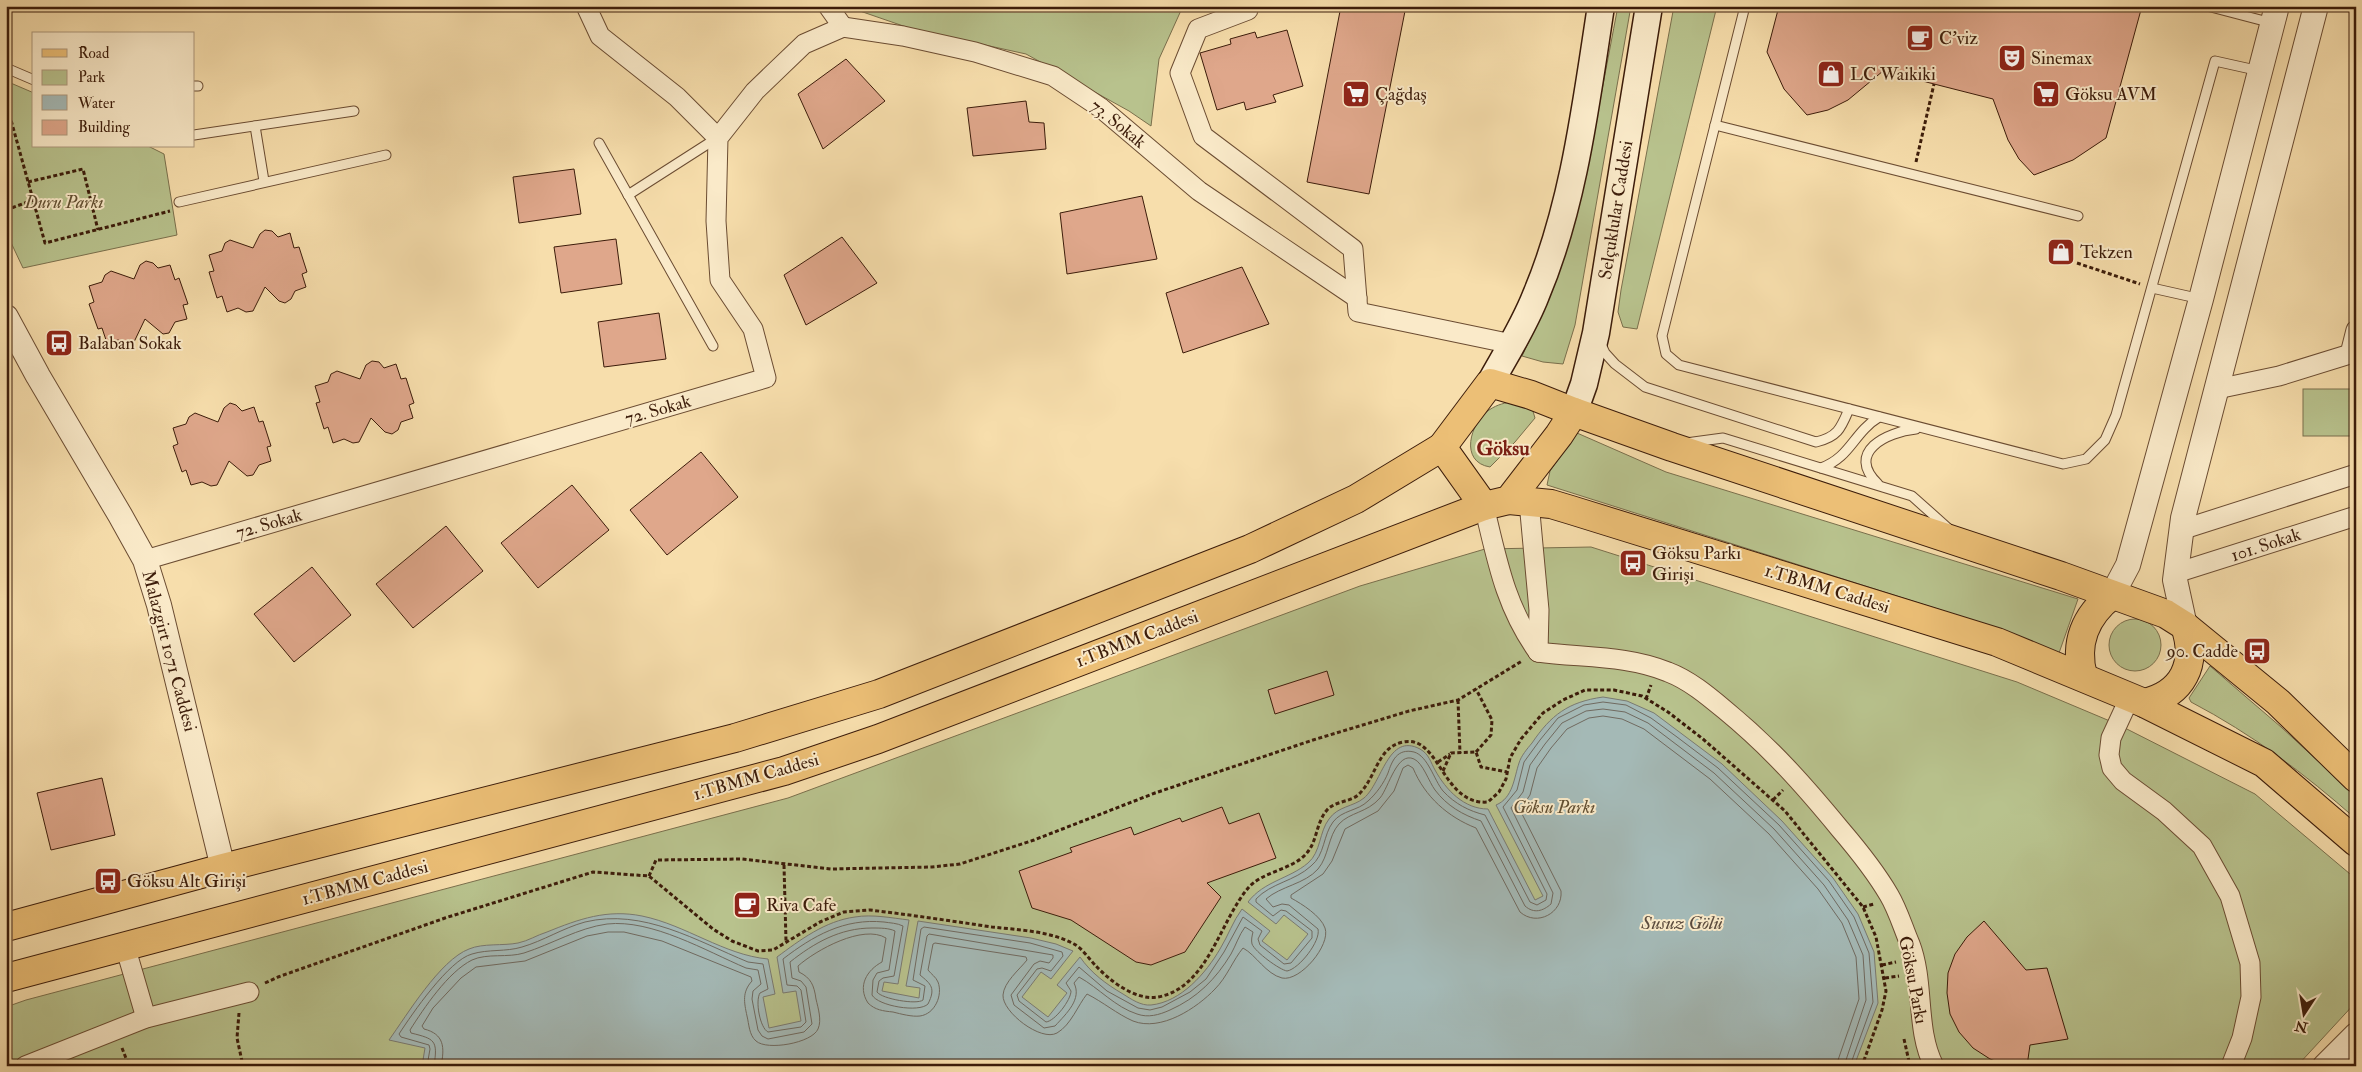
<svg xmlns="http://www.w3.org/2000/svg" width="2362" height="1072" font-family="'IM FELL Double Pica',serif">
  <rect width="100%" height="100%" fill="#f7deac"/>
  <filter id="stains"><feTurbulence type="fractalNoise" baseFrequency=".004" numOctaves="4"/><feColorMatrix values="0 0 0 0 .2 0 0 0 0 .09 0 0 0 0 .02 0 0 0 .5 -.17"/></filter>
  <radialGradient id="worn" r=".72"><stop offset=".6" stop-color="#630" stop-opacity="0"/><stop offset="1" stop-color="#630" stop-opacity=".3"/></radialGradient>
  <g fill="#b8c28d" stroke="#7a6f4c">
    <path d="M861,6H1183L1159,59L1151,126L1129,111L1026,54L912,29L857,10Z"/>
    <path d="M1618,6H1631L1575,325L1563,364L1543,362L1522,356C1576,247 1595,125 1618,6Z"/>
    <path d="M1674,6H1717L1637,329L1623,327L1618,312L1621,290Z"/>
    <path d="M6,81L34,93V146H148L164,154L177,235L23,268L6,232Z"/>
    <rect x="2303" y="389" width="53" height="47"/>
    <path d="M1515,401L1532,408L1535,418L1515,442L1490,467C1459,462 1470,423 1489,410C1498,404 1505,403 1515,401Z"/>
    <path d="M1577,433L1666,472L2078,599L2059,653L1944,611L1547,485L1550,471Z"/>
    <path d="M1591,547L2017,682L2117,724L2255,794L2356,879V1002L2297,1066H6V1007L26,1000L788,798L1360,586L1485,549Z"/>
    <circle cx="2135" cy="645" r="26"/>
    <path d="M2210,666L2281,727L2356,796V819C2305,774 2252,734 2191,702L2189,698Z"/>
  </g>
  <path fill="#a4b9b6" stroke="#7a7a71" d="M1603,697L1627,701L1654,713L1722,764L1782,821L1833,878L1858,914L1874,952L1878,1003L1854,1066H422L425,1048L389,1040C407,1015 440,960 469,949C483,943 503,946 518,943C528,941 537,935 547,932C579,919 607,909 642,916C686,925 724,955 768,959L775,994L763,997L769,1028L801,1021L796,991L783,993L777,957C800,940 825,921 855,917C872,914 892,918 909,920L898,984L884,982L882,991L919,998L920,988L906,986L918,921L1031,938L1056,944L1073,951L1051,979L1041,972L1022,997L1048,1017L1067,993L1057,985L1080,957C1091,973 1106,984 1123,994C1131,999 1141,1006 1151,1005C1181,1002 1206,973 1220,949C1228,936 1233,921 1242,909L1270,931L1262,941L1287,960L1308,934L1284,915L1276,924L1248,902C1264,881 1289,879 1308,863C1321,852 1319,832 1329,819C1338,806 1353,807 1364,798C1382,783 1388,732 1420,749C1429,754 1431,763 1435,770C1446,790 1464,809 1488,809L1535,900L1543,896L1496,805C1513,798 1514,778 1519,763C1521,756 1527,749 1532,743C1551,715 1568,702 1603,697Z"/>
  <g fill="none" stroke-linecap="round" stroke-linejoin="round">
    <g stroke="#706a60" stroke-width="1">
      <path d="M427,1066L430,1049L429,1045L401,1037L399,1034C412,1014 449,960 472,954C488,949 506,952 522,947C543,941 563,928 585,922C643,908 697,941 748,962L763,964L768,989L760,993C755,1001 760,1028 768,1032L801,1027L806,1022L801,990L797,986L787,985L783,959C813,936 844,918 884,922C890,923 897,923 903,926L894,976L883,978L879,981L877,992C882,999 917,1005 923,1000L925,986L913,980L921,929L924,927L1030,943L1062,952L1063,956L1051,971L1042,968L1037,969L1017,995L1019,1001L1046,1022C1055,1021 1071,1000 1071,991L1066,983L1079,967L1107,991L1138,1008L1150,1010L1162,1007L1190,992L1206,979L1224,952L1243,917L1262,931L1258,939L1260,945L1284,964L1291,963L1312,938V931L1286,911L1281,910L1273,916L1256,902V899C1271,883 1295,881 1311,866C1325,855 1323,835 1333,822C1342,810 1358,811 1368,801C1376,794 1384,783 1388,773C1392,761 1397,748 1414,752C1428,756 1434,780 1443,791C1455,804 1469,811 1485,815L1530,902L1537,905L1546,900L1547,894L1503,807L1517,790L1524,762L1540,740L1558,718L1584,705L1603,702L1626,705L1651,718L1677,737L1718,768L1779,825L1829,881L1854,917L1869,953L1873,1002L1850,1066"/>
      <path d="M434,1066C438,1040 435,1039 411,1033L410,1030C424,1008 448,972 472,960C487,953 508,958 524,953C552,944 578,928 607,924C652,919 706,951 746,968L758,970L761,984L753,991L752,999L758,1030L762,1036L768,1039L804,1032L812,1024L806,987L801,981L792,978L790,962C814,943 840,928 872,928C880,928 889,928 895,931L889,970L877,973L873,980L872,995C878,1006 919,1013 928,1004C936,988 931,984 920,975L927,936L929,934L1053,955V958L1049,963L1040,961L1034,964L1011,995L1014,1005L1044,1028L1055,1026C1067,1013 1082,999 1074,983L1079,977C1099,988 1115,1007 1137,1014C1148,1018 1159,1015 1170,1010C1197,998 1216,979 1231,954C1236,945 1239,935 1245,927L1253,932C1252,936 1251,940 1252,944C1255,952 1280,970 1287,971C1299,969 1321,941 1318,929L1289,905L1282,904L1273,907L1266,899C1281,886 1305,884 1318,869C1329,856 1328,836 1339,824C1350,812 1367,813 1380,798C1389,787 1397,751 1414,759C1423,763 1429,782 1435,790C1447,806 1463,815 1481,821L1525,906C1534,914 1543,911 1551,904L1553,893L1511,808L1523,792L1530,765L1545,744L1562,723L1586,711L1603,709L1625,712L1648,723L1714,773L1774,829L1824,885L1848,920L1863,955L1866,1000L1844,1066"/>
      <path d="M441,1066C445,1047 444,1034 424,1029L422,1026L433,1008L461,978L476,967L525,961L587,936L608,932H624L662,941L751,977L752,981C742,992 744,1002 747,1016C749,1024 749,1035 756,1041C767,1051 812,1043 818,1029C822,1020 818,1008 816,999C814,985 811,978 799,972L798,966C816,950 863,924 886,938L882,962C867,970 857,986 868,1003C875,1010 883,1011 893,1012C901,1014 912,1017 920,1016C935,1014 943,995 938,982C936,977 931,974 928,970L933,944L935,943L1026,957L1027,960C1019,970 1004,982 1003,995C1002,1012 1041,1042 1057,1033C1071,1025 1078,1005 1087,994C1103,1002 1117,1014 1133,1021C1161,1032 1197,1008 1215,989C1227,977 1233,960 1243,948C1256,955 1266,974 1282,978C1300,982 1331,945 1325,928C1321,916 1302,904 1291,898V895L1323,874L1332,861L1345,829L1378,811L1394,791L1403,768L1408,765L1413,768C1425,797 1448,817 1476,828L1520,912C1537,927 1563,913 1561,891L1520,810L1530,795L1537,768L1551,748L1567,729L1589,718L1603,716L1622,719L1644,729L1710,779L1769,834L1818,889L1842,923L1856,957L1859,999L1836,1066"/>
    </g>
  </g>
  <g fill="#dfa78b" stroke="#3c1c0a">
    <path d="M1341,6H1406L1369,194L1307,182Z"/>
    <path d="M1779,6H2142L2106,138L2073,160L2034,175L2019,159L2008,140L1993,99L1883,71L1848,100L1828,110L1807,115L1784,89L1767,52Z"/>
    <path d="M1287,30L1303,86L1273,95L1276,102L1246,110L1244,102L1217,110L1200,53L1231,44L1230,39L1255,32L1257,38Z"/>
    <path d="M846,59L885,101L823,149L798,94Z"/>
    <path d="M1026,101L1029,122L1044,123L1046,149L973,156L967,108Z"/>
    <path d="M574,169L581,214L519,223L513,177Z"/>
    <path d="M1142,196L1157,259L1067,274L1060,213Z"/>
    <path d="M265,230L272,231L278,237L290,233L294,248L299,247L307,272L302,274L306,287L295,291L291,299L285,303L279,301L265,287L253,311L246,312L238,308L227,312L222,296L217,298L209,272L214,271L209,255L222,251L225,243L230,240L253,248L260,234Z"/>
    <path d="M842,237L877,283L806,325L784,275Z"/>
    <path d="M616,239L622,284L561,293L554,247Z"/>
    <path d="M146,261L153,263L158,268L170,265L175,280L179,278L188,304L183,305L187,319L175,322L169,333L163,334L145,319L134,342L127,343L118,340L107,343L102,328L98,329L89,304L94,302L89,286L102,282L105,275L111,271L134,279L140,265Z"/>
    <path d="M1242,267L1269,324L1183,353L1166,293Z"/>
    <path d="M659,313L666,359L604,367L598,322Z"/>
    <path d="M372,361L379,362L384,368L396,364L401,379L406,378L414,403L409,405L413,418L401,422L398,430L392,434L385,432L371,418L359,442L353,443L344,439L333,443L328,427L324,429L316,403L320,402L315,386L328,382L331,374L337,371L360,379L366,365Z"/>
    <path d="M230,403L236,405L242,411L254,407L259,422L263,421L271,446L267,447L271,461L259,465L253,475L247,476L229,461L217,485L211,486L202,482L191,485L186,470L182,472L173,446L178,444L173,428L186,424L189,417L195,413L218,422L224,408Z"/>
    <path d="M701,452L738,497L667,555L630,510Z"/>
    <path d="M572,485L609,530L538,588L501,543Z"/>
    <path d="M446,526L483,571L413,628L376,584Z"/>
    <path d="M312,567L351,615L294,662L254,614Z"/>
    <path d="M1327,671L1334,695L1275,714L1268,690Z"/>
    <path d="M102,778L115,835L51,850L37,793Z"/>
    <path d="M1222,807L1229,824L1259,813L1276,858L1207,883L1221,897L1185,952L1151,965L1136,962L1071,920L1032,908L1019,871L1072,852L1070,848L1131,827L1134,835L1180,818L1182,822Z"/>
    <path d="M1984,921L2026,970L2047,968L2068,1039L2030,1045L2027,1066H2008L1990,1059L1973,1048L1959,1032L1950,1014L1947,993L1948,973L1955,954L1967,937Z"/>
  </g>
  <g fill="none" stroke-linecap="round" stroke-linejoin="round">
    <g stroke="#6b4c32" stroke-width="11">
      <g id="service">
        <path d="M1745,6L1662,336L1666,354L1679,365L2063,464L2086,459L2105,440L2116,415L2215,61L2260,71"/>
        <path d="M2207,6L2272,23"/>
        <path d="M6,68L34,80"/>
        <path d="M194,86H198"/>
        <path d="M1715,125L2078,216"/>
        <path d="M255,126L264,181"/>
        <path d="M194,135L354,111"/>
        <path d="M599,143L713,346"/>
        <path d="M628,195L717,138"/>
        <path d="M179,202L386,155"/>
        <path d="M2152,288L2201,299"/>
        <path d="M1600,342L1605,353L1615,364L1645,387L1816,442C1838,437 1841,428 1849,409"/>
        <path d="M1686,443L1723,438L1912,496L1949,529"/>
        <path d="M1821,468C1851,457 1853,433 1879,417"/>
        <path d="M1878,484C1845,452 1887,432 1916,429"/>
      </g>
    </g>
    <g stroke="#6b4c32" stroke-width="21">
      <g id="minor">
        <path d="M586,6L600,36L677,97L718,138"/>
        <path d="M828,6L843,27"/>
        <path d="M1247,6L1248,10L1198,29L1180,73L1203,136L1353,249L1358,312L1512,344"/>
        <path d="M843,27L903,36L975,52L1053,76L1101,108L1199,191L1357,298"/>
        <path d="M2217,389L2279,376L2350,354L2356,330"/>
        <path d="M1529,502L1539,610L1538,652"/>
        <path d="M1484,506C1497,560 1505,606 1538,652"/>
        <path d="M2181,530L2356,474"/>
        <path d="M145,560L766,378L753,329L720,280L716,221L718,138L755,91L804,44L843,27"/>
        <path d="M2176,573L2356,516"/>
        <path d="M1538,652C1582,658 1627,655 1668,672C1689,680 1707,695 1725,710C1770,747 1803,784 1840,829C1858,850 1875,871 1889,895C1898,910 1903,928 1910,944C1925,983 1915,1029 1934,1066"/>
        <path d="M2130,697L2111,738L2109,755L2112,768L2123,781L2164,811L2202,846L2230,896L2250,963L2251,997L2242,1038L2231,1066"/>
        <path d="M125,946L146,1018"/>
        <path d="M25,1066L146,1018L249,992"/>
      </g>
    </g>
    <g stroke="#6b4c32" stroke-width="26">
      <g id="tertiary">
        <path d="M6,317L38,376L120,515L145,560L159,605L223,868"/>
        <path d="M2112,595L2128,565L2201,299L2277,6"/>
        <path d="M2185,626L2175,580L2183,518L2316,6"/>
        <path d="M2325,1066L2356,1035"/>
      </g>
    </g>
    <g stroke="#3c1c0a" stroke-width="29">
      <g id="secondary">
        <path d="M1490,383C1506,354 1524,326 1536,295C1574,205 1586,103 1601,6"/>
        <path d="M1574,412L1584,384L1596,333L1649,6"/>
      </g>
    </g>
    <g stroke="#3c1c0a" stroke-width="30">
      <g id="primary">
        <path d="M1490,383L1531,395L1574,412L1559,435L1509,500L1484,506L1442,447Z"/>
        <path d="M1574,412L1672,447L2061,576L2166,614L2185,626L2278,702L2356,778"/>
        <path d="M1509,500L1551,504L1571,510L1997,642L2144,703L2264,763L2356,842"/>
        <path d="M2083,676C2074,643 2085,616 2112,595"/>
        <path d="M2144,703C2183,694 2198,664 2185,626"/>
        <path d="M6,927L223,868L735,738L879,694L1250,549L1356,499L1442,447"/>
        <path d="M6,978L784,771L878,739L1484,506"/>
      </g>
    </g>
    <g stroke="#3c1c0a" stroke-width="3" stroke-dasharray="4 2.5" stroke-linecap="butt">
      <path d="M6,102L45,243L170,211"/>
      <path d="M1916,162L1934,84"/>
      <path d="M28,182L83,169L98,230"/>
      <path d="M6,210L33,200"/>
      <path d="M2077,263L2140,284"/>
      <path d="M1646,699L1651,685"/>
      <path d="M1458,700L1460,753"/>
      <path d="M1476,752L1491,735L1492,720L1476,689"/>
      <path d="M1438,762L1450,754"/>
      <path d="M1443,771L1451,753L1476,752L1481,767L1507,772"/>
      <path d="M1773,800L1783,790"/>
      <path d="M784,865L786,941"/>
      <path d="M649,876L656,860L742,859L831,869L932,867L960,864L1034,840L1155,793L1313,740L1409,711L1458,700L1522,661"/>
      <path d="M1863,907L1874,904"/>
      <path d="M1882,965L1896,962"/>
      <path d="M1885,978L1899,976"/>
      <path d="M265,983L278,977L445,918L593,872L649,876L713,929L732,941L758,951L773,950L820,922L844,912L870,910C911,915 952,921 992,927C1019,930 1050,931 1074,944C1082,948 1090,960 1096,966C1110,981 1136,1001 1158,997C1208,988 1220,920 1249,887C1263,872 1289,870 1304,856C1318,843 1315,824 1327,810C1335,801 1350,802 1358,795C1376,779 1377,747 1403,742C1440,734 1442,806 1488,802L1499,792L1506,779L1510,758L1521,739L1543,713L1563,700L1585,690H1614L1642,696L1668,712L1703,739L1785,811L1863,907L1876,937L1886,991L1882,1010L1862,1066"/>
      <path d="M239,1013L237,1038L243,1066"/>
      <path d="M1904,1039L1910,1066"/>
      <path d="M122,1048L129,1066"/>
    </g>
    <use href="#service" stroke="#faeac9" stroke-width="9"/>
    <use href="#minor" stroke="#faeac9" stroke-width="19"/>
    <use href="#tertiary" stroke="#faeac9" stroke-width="24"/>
    <use href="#secondary" stroke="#faeac9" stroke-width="26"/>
    <use href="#primary" stroke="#ecbf76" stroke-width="28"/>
  </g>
  <defs>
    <g id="cafe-square" transform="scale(1.4375)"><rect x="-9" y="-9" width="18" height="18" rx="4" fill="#8f2418" stroke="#faeac9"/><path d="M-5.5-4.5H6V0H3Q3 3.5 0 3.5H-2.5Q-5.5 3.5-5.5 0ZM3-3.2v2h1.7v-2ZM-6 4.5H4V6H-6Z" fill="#fff"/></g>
    <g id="theatre-square" transform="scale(1.4375)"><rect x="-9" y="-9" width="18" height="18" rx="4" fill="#8f2418" stroke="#faeac9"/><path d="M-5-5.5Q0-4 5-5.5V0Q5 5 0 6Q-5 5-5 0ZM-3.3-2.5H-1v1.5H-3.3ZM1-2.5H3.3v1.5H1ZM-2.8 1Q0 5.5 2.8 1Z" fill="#fff"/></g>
    <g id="shop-square" transform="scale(1.4375)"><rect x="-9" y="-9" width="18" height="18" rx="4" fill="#8f2418" stroke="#faeac9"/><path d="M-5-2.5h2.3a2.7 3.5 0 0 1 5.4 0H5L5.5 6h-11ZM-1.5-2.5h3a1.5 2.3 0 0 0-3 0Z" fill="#fff"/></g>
    <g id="supermarket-square" transform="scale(1.4375)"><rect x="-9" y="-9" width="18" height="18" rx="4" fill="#8f2418" stroke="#faeac9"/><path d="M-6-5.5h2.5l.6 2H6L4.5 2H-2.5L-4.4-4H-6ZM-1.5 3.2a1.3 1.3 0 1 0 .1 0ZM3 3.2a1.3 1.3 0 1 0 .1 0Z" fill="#fff"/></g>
    <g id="bus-square" transform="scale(1.4375)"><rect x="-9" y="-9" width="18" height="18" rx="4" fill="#8f2418" stroke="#faeac9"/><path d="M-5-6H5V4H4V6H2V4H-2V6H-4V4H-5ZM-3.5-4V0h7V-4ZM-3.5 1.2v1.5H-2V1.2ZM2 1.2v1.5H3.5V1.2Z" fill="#fff"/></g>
  </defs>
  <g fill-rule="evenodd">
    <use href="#cafe-square" x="1920" y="38"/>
    <use href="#theatre-square" x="2012" y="58"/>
    <use href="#shop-square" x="1831" y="74"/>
    <use href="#supermarket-square" x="1356" y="94"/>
    <use href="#supermarket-square" x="2046" y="94"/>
    <use href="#shop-square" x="2061" y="252"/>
    <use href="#bus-square" x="59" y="343"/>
    <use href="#bus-square" x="1633" y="563"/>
    <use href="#bus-square" x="2257" y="651"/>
    <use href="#bus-square" x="108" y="881"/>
    <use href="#cafe-square" x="747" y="905"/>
  </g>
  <g text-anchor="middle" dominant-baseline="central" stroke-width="4" stroke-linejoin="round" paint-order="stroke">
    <g font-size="18" fill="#3c1c0a" stroke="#faeac9" text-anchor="start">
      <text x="1939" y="38">C'viz</text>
      <text x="2031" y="58">Sinemax</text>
      <text x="1850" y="74">LC Waikiki</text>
      <text x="1375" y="94">Çağdaş</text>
      <text x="2065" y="94">Göksu AVM</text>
      <text x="2080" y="252">Tekzen</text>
      <text x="78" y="343">Balaban Sokak</text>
      <text x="1652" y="553">Göksu Parkı<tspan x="1652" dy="21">Girişi</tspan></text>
      <text x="2238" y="651" text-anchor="end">90. Cadde</text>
      <text x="127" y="881">Göksu Alt Girişi</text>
      <text x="766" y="905">Riva Cafe</text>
    </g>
    <g font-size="18" fill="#3c1c0a" stroke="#faeac9">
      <text transform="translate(1118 124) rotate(39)">73. Sokak</text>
      <text transform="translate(1616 210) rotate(-81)">Selçuklular Caddesi</text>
      <text transform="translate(658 410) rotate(-16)">72. Sokak</text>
      <text transform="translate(269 524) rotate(-16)">72. Sokak</text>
      <text transform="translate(2266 545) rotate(-18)">101. Sokak</text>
      <text transform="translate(1827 589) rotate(17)">1.TBMM Caddesi</text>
      <text transform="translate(1137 639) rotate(-21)">1.TBMM Caddesi</text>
      <text transform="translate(169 651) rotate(75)">Malazgirt 1071 Caddesi</text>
      <text transform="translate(756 777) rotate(-16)">1.TBMM Caddesi</text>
      <text transform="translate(365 883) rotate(-15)">1.TBMM Caddesi</text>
      <text transform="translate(1913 980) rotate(79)">Göksu Parkı</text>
    </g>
    <g font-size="18" font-style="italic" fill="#614e31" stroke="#faeac9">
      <text x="64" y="202">Duru Parkı</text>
      <text x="1554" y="807">Göksu Parkı</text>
    </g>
    <g font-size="19" font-style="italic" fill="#5b4b3e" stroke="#faeac9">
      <text x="1682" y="923">Susuz Gölü</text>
    </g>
    <g font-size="20" font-weight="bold" fill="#7a1f14" stroke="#faeac9">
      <text x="1503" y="448">Göksu</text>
    </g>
  </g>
  <rect width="2362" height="1072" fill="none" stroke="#f7deac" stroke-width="25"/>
  <rect x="8" y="8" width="2347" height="1057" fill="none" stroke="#3c1c0a" stroke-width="2.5"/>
  <rect x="12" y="12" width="2337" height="1047" fill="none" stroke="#3c1c0a"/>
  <rect x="32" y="32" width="162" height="115" fill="#faeac9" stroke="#ae987d"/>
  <rect x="42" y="49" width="25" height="8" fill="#ecbf76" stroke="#ae987d"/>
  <text x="78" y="58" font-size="15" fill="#3c1c0a">Road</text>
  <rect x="42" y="70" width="25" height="15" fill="#b8c28d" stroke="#ae987d"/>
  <text x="78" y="82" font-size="15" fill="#3c1c0a">Park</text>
  <rect x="42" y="95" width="25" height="15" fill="#a4b9b6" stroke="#ae987d"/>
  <text x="78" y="108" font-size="15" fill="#3c1c0a">Water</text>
  <rect x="42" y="120" width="25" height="15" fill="#dfa78b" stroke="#ae987d"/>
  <text x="78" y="132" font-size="15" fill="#3c1c0a">Building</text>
  <g transform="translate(2304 1014) rotate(192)" stroke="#faeac9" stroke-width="4" paint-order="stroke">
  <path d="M0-4L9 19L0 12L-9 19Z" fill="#3c1c0a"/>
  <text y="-8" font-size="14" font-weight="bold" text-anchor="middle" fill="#3c1c0a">N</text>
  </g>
  <rect width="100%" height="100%" filter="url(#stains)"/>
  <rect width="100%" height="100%" fill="url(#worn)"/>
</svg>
